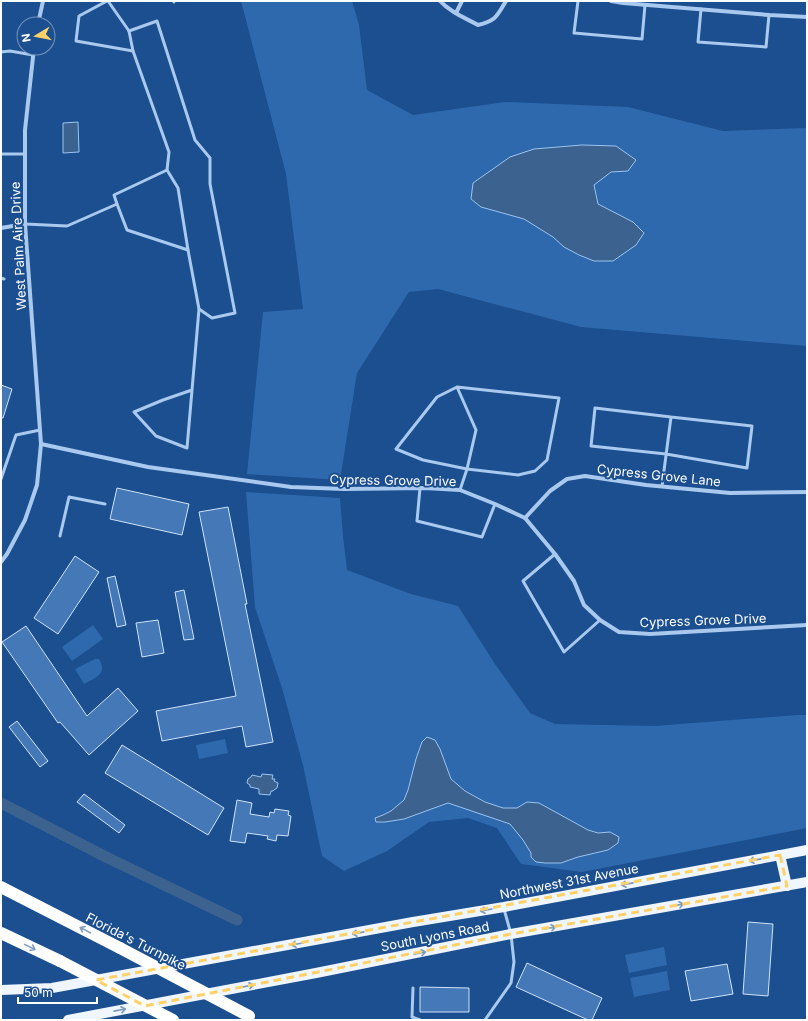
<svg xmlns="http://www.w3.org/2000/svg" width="808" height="1021" font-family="Inter,sans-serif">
  <rect width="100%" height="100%" fill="#1b4f8f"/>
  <g fill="#2e69ad">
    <path d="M241,1H352L359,25L367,90L413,115L505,102L628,107L723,131L807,128V346L581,327L438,289L409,292L357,373L340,480L247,474L263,312L303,309L286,174Z"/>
    <path d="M246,492L340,498L343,536L347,570L411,594L458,606L495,664L530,713L555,724L655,726L798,715H807V828L582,872L521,864L497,828L468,818L429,822L387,851L344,871L322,856L303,765L282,688L255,607Z"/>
    <path d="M93,625L103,639L72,661L62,647Z"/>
    <path d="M95,659H99C108,674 95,678 84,684L75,669Z"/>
    <path d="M225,739L228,753L199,759L196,745Z"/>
    <path d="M664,947L667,965L629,973L625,955Z"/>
    <path d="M667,971L670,990L634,997L630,978Z"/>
  </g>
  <g fill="#3c6290" stroke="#9cc4f0">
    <path d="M78,122L79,152L63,153V123Z"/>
    <path d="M582,145L616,146L636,160L628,171L611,172L594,185L598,204L633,222L644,233L636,245L613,261H594L579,255L564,247L553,237L524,219L481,207L471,199L473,183L510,157L534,149Z"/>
    <path d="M427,737L435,740L440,749L451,779L465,791L485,802L503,808H517L527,802L539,803L588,830L598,833L610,832L619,837L618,843L608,850L578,857L561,863H545L536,862L531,857V853L523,840L510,824L448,803L404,819L385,822H376L375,818L383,815L391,811L404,800L408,790L416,759L422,742Z"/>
    <path d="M262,774L273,775L272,779H275L274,781L278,783L277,788L274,790L273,791H271L270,795L259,794V789L250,787V785L247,783L248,779L251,777L252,775L261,777Z"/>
  </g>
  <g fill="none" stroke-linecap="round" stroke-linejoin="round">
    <path stroke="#3c6290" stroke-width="11" d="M1,803L108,858L237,920"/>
  </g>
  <g fill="#4478b7" stroke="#cfe3fa">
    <path d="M1,385L12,389L3,418H1Z"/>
    <path d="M117,488L189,504L182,535L110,519Z"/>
    <path d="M228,507L247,604H245L273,742L246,747L242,726L162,741L156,711L236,696L199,512Z"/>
    <path d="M75,556L99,572L58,634L34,618Z"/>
    <path d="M115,576L126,625L117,627L107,578Z"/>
    <path d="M184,590L194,639L184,640L175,592Z"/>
    <path d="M158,620L164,653L142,657L136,623Z"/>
    <path d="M26,626L87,716L118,688L138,711L89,755L60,722L58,723L2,642Z"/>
    <path d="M17,721L48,761L40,767L9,727Z"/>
    <path d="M122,745L224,808L208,835L105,773Z"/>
    <path d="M84,794L125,825L119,833L77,802Z"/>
    <path d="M237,800L252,803L250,814L269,817L270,812L274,813L275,809L289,811L288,815L291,816L288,836L277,835L276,841L267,839L268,836L247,833L245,843L230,841Z"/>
    <path d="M748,922L773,924L768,996L743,994Z"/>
    <path d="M527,963L602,998L592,1020H588L516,987Z"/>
    <path d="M727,964L733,994L691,1001L685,971Z"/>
    <path d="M420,987L469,988V1012H420Z"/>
  </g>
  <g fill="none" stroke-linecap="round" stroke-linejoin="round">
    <g stroke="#a9c9ee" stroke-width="3">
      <path d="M107,1L79,16L76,41L133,51L169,152L167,170L178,188L188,250"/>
      <path d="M108,1L129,31L157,21L195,140L210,158V184L235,313L212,318L199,309"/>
      <path d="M173,1L174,2"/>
      <path d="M578,1L574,33L642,39L645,5"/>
      <path d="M701,9L698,42L766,47L769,15"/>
      <path d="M129,31L133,51"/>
      <path d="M1,52L10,51L33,55"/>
      <path d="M1,154H25"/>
      <path d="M117,204L114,195L167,170"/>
      <path d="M25,224L67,226L117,204L127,230L188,250L199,309L187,448L156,436L134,412L163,400L192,390"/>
      <path d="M1,278L4,279"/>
      <path d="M457,387L437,397L396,449L423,460L467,469L518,475L535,471L547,460L559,398L457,387L476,430L467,469L460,490"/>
      <path d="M1,479L16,435L40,430"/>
      <path d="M662,486L671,417L752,426L747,468L666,454L591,446L595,408L671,417"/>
      <path d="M420,488L417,521L482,537L495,504"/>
      <path d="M60,536L69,497L105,504"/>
      <path d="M555,554L523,581L564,652L600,620"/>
      <path d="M413,988L412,1017L420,1020"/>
      <path d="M485,1020L511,983L514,962L513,953L511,934L504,909"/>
    </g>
    <g stroke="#a9c9ee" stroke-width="4">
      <path d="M440,1C450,12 465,18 478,25C496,21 497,16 506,1"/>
      <path d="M611,1L623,3L769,15L807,17"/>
      <path d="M456,13L462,1"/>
      <path d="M38,24L43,1"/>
      <path d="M1,228L25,224"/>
      <path d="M41,444L148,467L291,487L344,489L425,488L460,490L495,504L525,518L555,554L574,581L584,605L600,620L619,632L650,634L807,625"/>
      <path d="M525,518L550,491L567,479L585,476L646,485L730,493L807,492"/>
      <path d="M1,562L7,554L25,520L37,485L41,444L25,224V130L34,48"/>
    </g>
    <g stroke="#f0f6ff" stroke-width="10">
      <path d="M780,855L787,886"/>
      <path d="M1,990L52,988L413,922L504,907L807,850"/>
      <path d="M68,1020L316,973L511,934L807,882"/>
    </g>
    <g stroke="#fff" stroke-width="12">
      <path d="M1,887L120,948"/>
      <path d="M1,933L60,961"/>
    </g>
    <g stroke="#fff" stroke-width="12">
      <path d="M120,948L249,1016"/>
      <path d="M60,961L173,1020"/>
    </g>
  </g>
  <defs><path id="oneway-shaft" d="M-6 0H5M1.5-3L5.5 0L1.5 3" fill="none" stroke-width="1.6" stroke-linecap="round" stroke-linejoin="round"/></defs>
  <g stroke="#7b9ac1">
    <use href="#oneway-shaft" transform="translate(755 860) rotate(169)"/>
    <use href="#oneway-shaft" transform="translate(627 884) rotate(169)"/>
    <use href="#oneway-shaft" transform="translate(678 905) rotate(-10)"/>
    <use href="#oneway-shaft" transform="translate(486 910) rotate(170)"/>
    <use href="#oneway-shaft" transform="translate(550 928) rotate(-10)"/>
    <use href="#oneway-shaft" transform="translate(358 933) rotate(169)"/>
    <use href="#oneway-shaft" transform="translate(297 944) rotate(170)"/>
    <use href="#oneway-shaft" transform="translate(420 953) rotate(-11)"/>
    <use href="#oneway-shaft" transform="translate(248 986) rotate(-11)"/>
    <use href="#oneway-shaft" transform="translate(120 1010) rotate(-11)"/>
  </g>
  <g stroke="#829ec1">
    <use href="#oneway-shaft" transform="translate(85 930) rotate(-152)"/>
    <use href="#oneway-shaft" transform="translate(30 947) rotate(26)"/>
  </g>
  <path fill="none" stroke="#ffd166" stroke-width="3" stroke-dasharray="8 5" stroke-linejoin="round" d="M780,855L787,886L511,934L145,1006L96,980Z"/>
  <g text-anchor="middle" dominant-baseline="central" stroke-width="4" stroke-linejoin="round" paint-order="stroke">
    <g font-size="13" fill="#fff" stroke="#1b4f8f">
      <text transform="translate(18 246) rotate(-93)">West Palm Aire Drive</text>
      <text transform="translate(659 475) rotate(6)">Cypress Grove Lane</text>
      <text transform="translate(393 480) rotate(1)">Cypress Grove Drive</text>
      <text transform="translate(703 620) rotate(-2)">Cypress Grove Drive</text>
      <text transform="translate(569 881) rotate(-11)">Northwest 31st Avenue</text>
      <text transform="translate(435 936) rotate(-11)">South Lyons Road</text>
      <text transform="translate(136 941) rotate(27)">Florida's Turnpike</text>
    </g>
  </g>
  <rect width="808" height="1021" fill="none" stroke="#ffffff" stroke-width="4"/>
  <g transform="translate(36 36) rotate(260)"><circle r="19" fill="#1b4f8f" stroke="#7695bc"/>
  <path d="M0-3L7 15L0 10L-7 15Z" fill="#ffd166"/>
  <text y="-6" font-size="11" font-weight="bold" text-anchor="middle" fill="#ffffff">N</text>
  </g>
  <path d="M18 997v6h79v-6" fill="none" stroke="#ffffff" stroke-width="2"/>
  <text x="24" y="997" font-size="12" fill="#ffffff" stroke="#1b4f8f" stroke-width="3" paint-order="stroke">50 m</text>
</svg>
